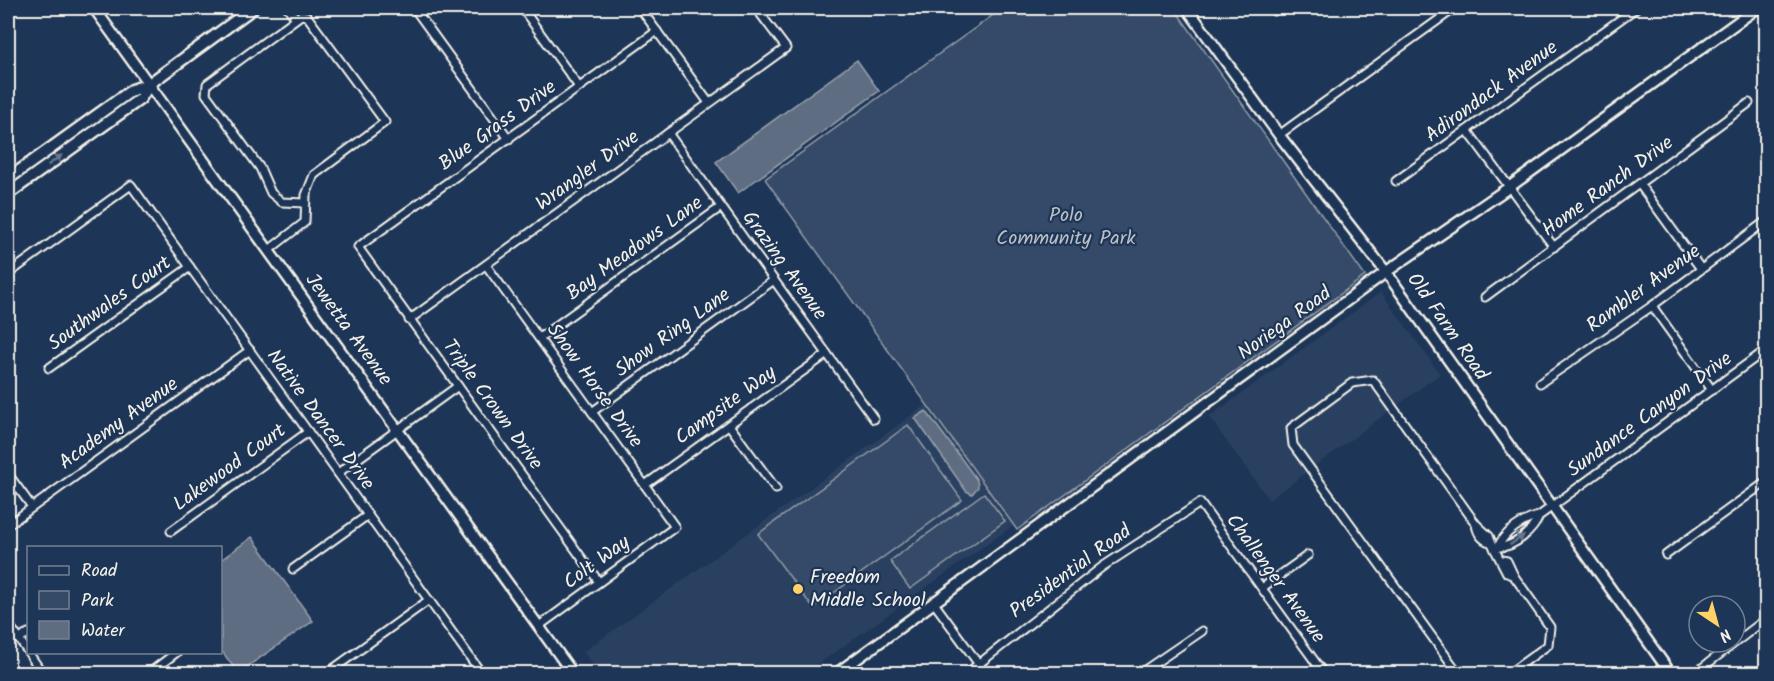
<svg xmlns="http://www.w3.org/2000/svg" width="1774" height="681" font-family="Kalam,sans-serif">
  <rect width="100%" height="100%" fill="#1d3557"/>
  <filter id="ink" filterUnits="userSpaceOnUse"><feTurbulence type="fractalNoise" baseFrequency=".0167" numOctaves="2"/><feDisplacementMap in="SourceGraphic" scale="12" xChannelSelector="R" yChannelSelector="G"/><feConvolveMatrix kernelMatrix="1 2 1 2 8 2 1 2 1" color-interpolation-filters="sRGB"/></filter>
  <g filter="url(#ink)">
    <g fill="#2a4060">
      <path d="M1381,292L1440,374L1269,500L1209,417Z"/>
      <path d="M927,404L1014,525L806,673H599L583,652Z"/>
    </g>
    <g fill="#354a67" stroke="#949ea8" stroke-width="1.5">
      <path d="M1003,8H1174L1365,276L1017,530L765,179Z"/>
      <path d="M908,425L962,500L813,608L758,534Z"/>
      <path d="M984,493L1005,521L910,589L890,561Z"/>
    </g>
    <g fill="#5e6d82" stroke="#9aa2ab" stroke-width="1.5">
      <path d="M857,60L879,91L738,193L716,162Z"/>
      <path d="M926,411L977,480L978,487L972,494L966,491L915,418Z"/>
      <path d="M252,537L313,621L238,673L221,650V560Z"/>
    </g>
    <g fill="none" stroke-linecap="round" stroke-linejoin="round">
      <g stroke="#f4f1e8" stroke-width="11">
        <g id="minor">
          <path d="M288,8L296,18"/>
          <path d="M414,8L509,139"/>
          <path d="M522,8L579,87"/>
          <path d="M640,8L709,103"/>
          <path d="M1272,8L1274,11"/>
          <path d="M1467,130L1554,247"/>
          <path d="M668,133L874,419"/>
          <path d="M1279,135L1455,8"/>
          <path d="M1396,181L1636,8"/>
          <path d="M1640,185L1701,269"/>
          <path d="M269,250L305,222L306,195L314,175L385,122L307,16L301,15L207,84L206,94L260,168L271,193L282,202L305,203"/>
          <path d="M486,265L675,527L539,626"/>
          <path d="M8,274L131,185L482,674"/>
          <path d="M1485,297L1749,103"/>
          <path d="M1652,306L1712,390"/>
          <path d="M409,320L786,48L756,8"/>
          <path d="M539,338L721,207"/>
          <path d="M49,368L190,267"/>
          <path d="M1540,383L1652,306L1766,221"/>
          <path d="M592,412L774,280"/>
          <path d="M729,425L776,489"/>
          <path d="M338,473L458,386"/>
          <path d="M8,474L32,507"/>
          <path d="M645,485L827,354"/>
          <path d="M1539,516C1534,530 1514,548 1498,547C1504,532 1523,520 1539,516L1766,350"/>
          <path d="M8,525L250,350"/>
          <path d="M171,531L308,432"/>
          <path d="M1490,542C1482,540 1477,533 1476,524L1489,536L1495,550L1498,547"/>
          <path d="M1495,550L1507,573L1514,576L1507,561L1502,560"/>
          <path d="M1666,555L1766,482"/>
          <path d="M293,569L368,515"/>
          <path d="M599,582L358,247L657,31"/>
          <path d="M1262,588L1308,555"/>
          <path d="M934,603L986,674"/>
          <path d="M8,623L43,674"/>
          <path d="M19,640L28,633"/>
          <path d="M148,674L177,652"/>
          <path d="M326,674L429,600"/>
          <path d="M966,674L1102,567L1200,503L1324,674"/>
          <path d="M1139,674L1202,631"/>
          <path d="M1459,674L1293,445L1291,428L1352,383L1373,380L1476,524"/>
          <path d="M1508,674L1548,645L1550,627L1514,576"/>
          <path d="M1694,674L1766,619"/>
        </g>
      </g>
      <g stroke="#f4f1e8" stroke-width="14">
        <g id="tertiary">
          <path d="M94,8L573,674"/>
          <path d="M1187,8L1279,135L1386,272L1671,674"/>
          <path d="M836,674L1386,272L1508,188L1757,8"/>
        </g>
      </g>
      <g stroke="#f4f1e8" stroke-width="15">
        <g id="secondary">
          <path d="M8,179L132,90L149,84L253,8"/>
          <path d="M8,194L140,99L149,85"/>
        </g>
      </g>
      <use href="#minor" stroke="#1d3557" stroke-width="7"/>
      <use href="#tertiary" stroke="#1d3557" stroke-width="9"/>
      <use href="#secondary" stroke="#1d3557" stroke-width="10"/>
    </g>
    <defs><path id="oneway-solid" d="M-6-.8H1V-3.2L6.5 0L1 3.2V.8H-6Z" transform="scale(1.5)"/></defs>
    <g fill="#68778a">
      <use href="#oneway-solid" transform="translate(55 160) rotate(-36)"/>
      <use href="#oneway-solid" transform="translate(1517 540) rotate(-35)"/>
    </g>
  </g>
  <circle fill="#ffd166" stroke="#1d3557" stroke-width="2" cx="798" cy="589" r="6"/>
  <g text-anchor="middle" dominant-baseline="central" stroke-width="4.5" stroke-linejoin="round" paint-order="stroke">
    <g font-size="20" fill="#f4f1e8" stroke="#1d3557">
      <text transform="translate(1492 92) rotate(-36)">Adirondack Avenue</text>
      <text transform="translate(498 126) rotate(-36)">Blue Grass Drive</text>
      <text transform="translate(588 171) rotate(-36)">Wrangler Drive</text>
      <text transform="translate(1608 187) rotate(-36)">Home Ranch Drive</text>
      <text transform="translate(635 249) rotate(-36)">Bay Meadows Lane</text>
      <text transform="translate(784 266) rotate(54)">Grazing Avenue</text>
      <text transform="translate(1644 289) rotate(-36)">Rambler Avenue</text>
      <text transform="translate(110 304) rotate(-36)">Southwales Court</text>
      <text transform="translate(1285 324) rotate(-36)">Noriega Road</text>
      <text transform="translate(1447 327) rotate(55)">Old Farm Road</text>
      <text transform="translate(348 330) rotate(54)">Jewetta Avenue</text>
      <text transform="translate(673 333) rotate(-36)">Show Ring Lane</text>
      <text transform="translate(594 386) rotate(54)">Show Horse Drive</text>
      <text transform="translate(492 405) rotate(54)">Triple Crown Drive</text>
      <text transform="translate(726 406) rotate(-36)">Campsite Way</text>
      <text transform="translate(1650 415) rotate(-36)">Sundance Canyon Drive</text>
      <text transform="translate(320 420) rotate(54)">Native Dancer Drive</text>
      <text transform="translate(119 424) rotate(-36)">Academy Avenue</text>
      <text transform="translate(230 468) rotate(-36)">Lakewood Court</text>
      <text transform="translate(597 563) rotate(-36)">Colt Way</text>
      <text transform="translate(1071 572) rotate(-36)">Presidential Road</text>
      <text transform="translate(1275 579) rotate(54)">Challenger Avenue</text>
    </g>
    <g font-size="20" fill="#bbbfc1" stroke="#1d3557">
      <text x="1066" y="216">Polo<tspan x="1066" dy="23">Community Park</tspan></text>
    </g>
    <g font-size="20" fill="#f4f1e8" stroke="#1d3557" text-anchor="start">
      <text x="810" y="578">Freedom<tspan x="810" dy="23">Middle School</tspan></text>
    </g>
  </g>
  <rect width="1774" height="681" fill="none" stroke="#1d3557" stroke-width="30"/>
  <rect x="15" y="15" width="1744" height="651" fill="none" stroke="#f4f1e8" stroke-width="2" filter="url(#ink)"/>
  <rect x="27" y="546" width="195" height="108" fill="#1d3557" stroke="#738091" stroke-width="1.5"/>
  <rect x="39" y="566" width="30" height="9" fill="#1d3557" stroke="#738091" stroke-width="1.5"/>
  <text x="81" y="576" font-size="18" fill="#f4f1e8">Road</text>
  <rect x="39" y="591" width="30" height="18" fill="#354a67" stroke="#738091" stroke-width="1.5"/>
  <text x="81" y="606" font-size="18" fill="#f4f1e8">Park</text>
  <rect x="39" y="621" width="30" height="18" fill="#5e6d82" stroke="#738091" stroke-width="1.5"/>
  <text x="81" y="636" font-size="18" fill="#f4f1e8">Water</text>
  <g transform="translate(1717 624) rotate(144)"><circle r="28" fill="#1d3557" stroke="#738091" stroke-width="1.5"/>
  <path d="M0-4.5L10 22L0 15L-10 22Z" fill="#ffd166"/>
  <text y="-9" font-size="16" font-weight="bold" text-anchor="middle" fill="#f4f1e8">N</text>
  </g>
</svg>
